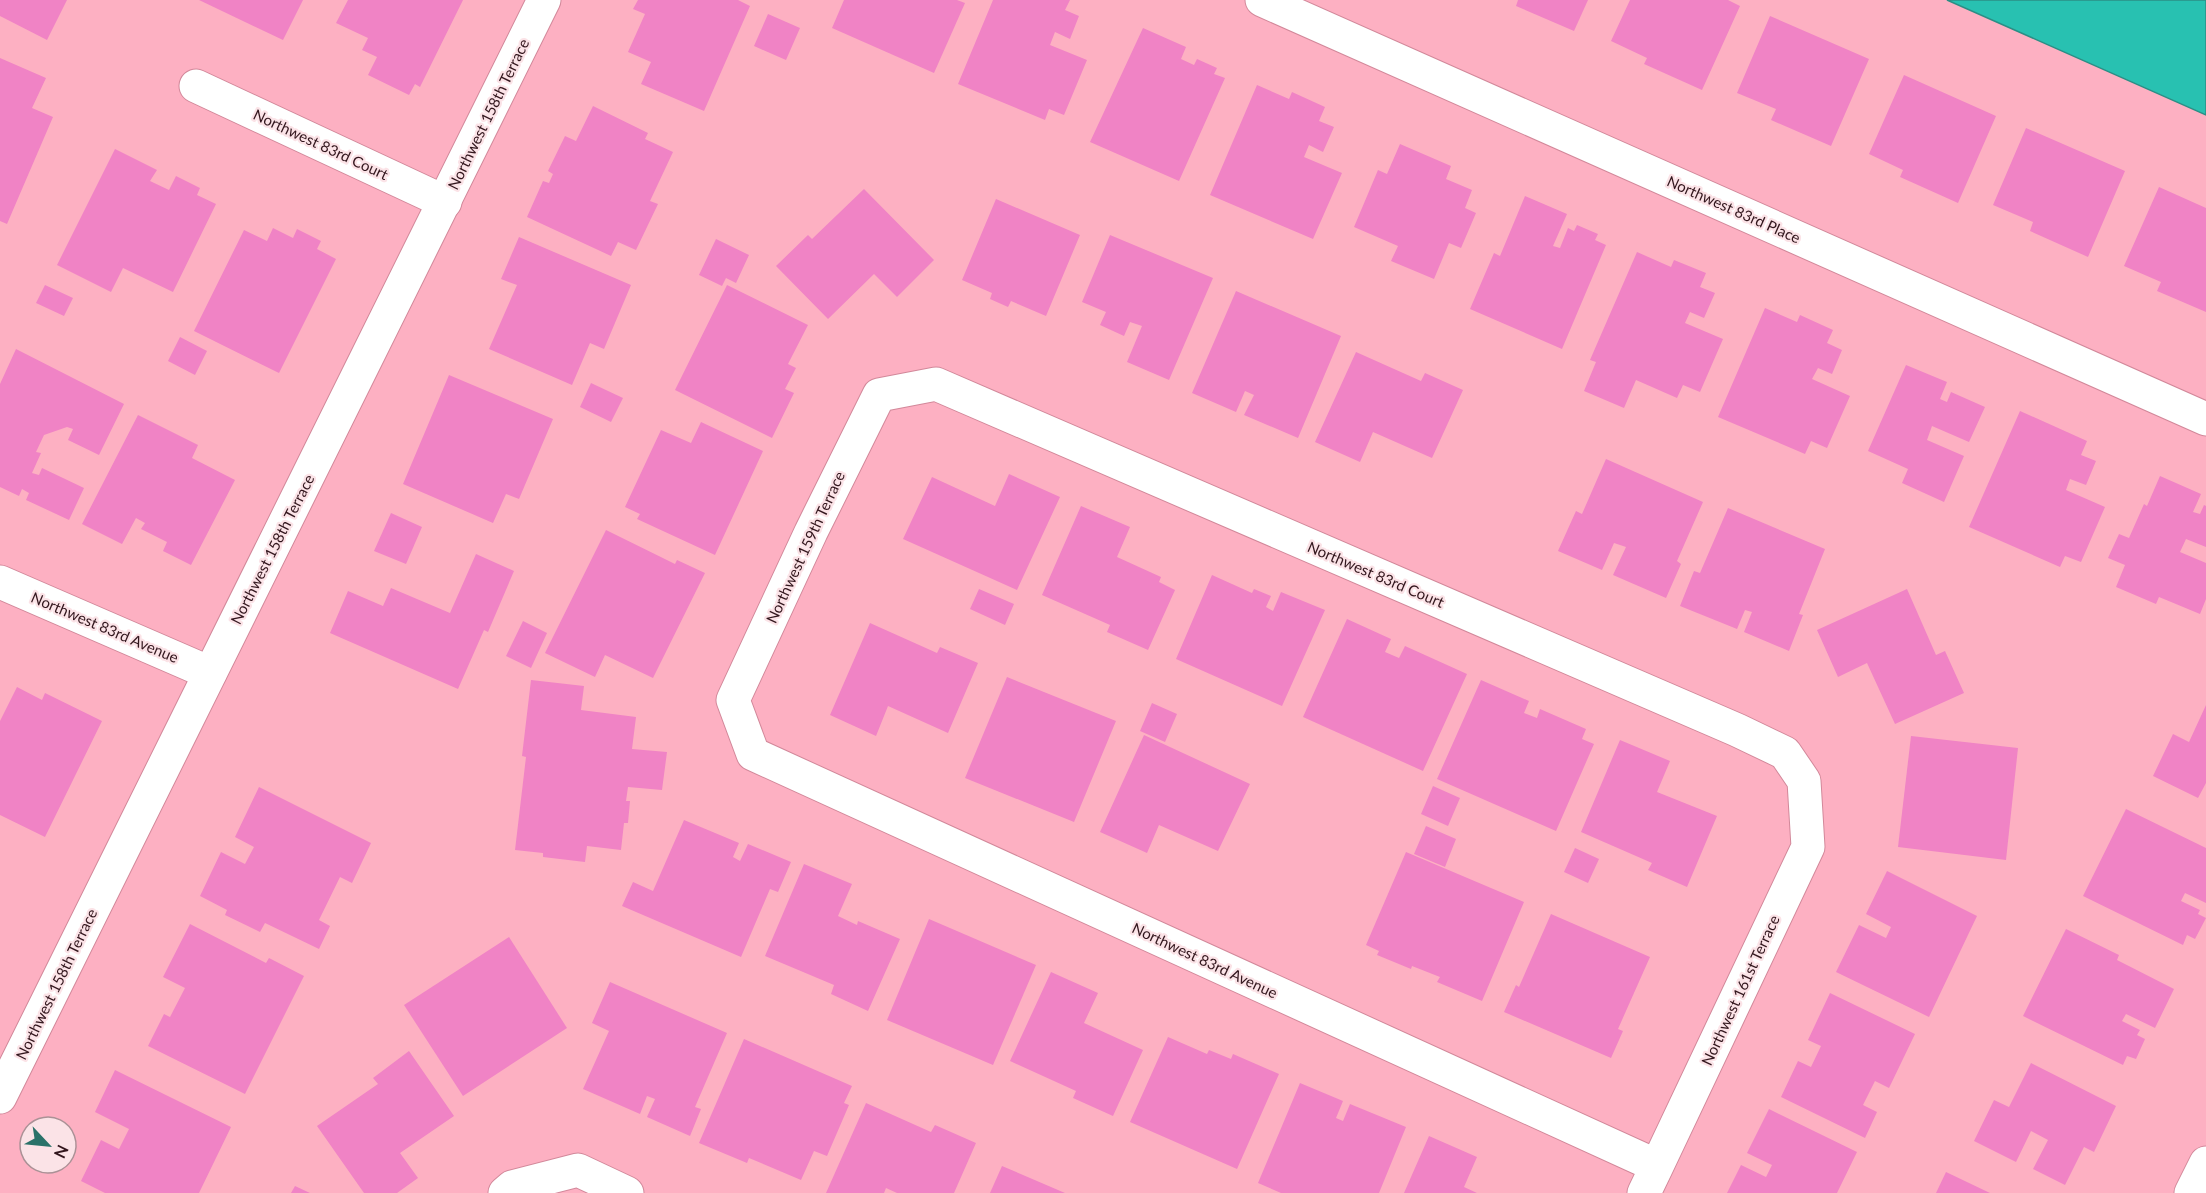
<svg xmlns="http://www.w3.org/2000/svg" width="2206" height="1193" font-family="Lato,sans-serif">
  <rect width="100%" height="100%" fill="#fdb0c2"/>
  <path fill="#28c1b1" stroke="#2b8e85" stroke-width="1.5" d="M1947,0H2206V115Z"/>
  <g fill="#f083c5">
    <path d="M0,0H67L47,40L0,16Z"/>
    <path d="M199,0H303L283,40Z"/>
    <path d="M348,0H463L420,87L415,84L409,95L368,75L377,57L362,50L368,38L336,23Z"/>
    <path d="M638,0H738L750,6L704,111L641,84L651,62L628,52L645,14L633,9Z"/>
    <path d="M844,0H957L965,3L934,73L832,28Z"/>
    <path d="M993,0H1070L1065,10L1079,16L1070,39L1055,32L1050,45L1087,60L1064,115L1049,109L1045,120L958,84Z"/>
    <path d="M1518,0H1588L1574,31L1516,6Z"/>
    <path d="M1630,0H1728L1740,6L1702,90L1644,64L1647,58L1611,41Z"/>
    <path d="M768,14L800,28L786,60L754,46Z"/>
    <path d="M1770,16L1869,59L1831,146L1771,120L1776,109L1737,93Z"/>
    <path d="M1143,28L1186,47L1181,59L1194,65L1197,59L1217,68L1214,74L1225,78L1179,181L1090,142Z"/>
    <path d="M0,58L46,78L32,108L53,117L7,224L0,221Z"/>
    <path d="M1904,75L1996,116L1958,203L1900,177L1903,170L1869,154Z"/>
    <path d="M1257,85L1289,99L1292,92L1325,107L1319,121L1334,127L1323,152L1309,145L1304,157L1342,173L1313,239L1210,195Z"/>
    <path d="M593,106L648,133L645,139L673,152L650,201L658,204L636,250L618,242L611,256L527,217L543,181L549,183L553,174L548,171L565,136L576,141Z"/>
    <path d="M2026,128L2125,171L2088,257L2030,231L2033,222L1993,205Z"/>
    <path d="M1400,144L1451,166L1446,179L1472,190L1465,208L1476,213L1461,248L1449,243L1434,279L1391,261L1398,246L1354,227L1378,170L1387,174Z"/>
    <path d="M115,149L157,170L150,181L169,190L176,176L200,188L197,195L216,204L173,292L123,268L111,292L57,265Z"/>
    <path d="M2159,187L2206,208V312L2157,291L2161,282L2124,266Z"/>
    <path d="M864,189L934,260L897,297L874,274L828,319L776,266L808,235L812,239Z"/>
    <path d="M1525,196L1567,214L1553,246L1560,248L1568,228L1574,231L1577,225L1598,234L1595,240L1606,245L1562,349L1470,309L1494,253L1500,256Z"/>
    <path d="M996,199L1080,235L1046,316L1011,301L1008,307L990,299L992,293L962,280Z"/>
    <path d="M273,228L293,238L297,229L321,241L317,249L336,259L279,373L194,331L244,230L267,241Z"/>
    <path d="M1110,235L1213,278L1169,380L1127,362L1142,326L1130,322L1124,336L1100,325L1106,312L1082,302Z"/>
    <path d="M519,237L631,285L604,349L590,343L572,385L489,349L517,285L501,279Z"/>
    <path d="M716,239L749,255L736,283L726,278L722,286L699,275Z"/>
    <path d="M1637,252L1671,267L1674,260L1706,273L1700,287L1715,293L1704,318L1690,312L1685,323L1723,339L1700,392L1683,385L1677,398L1636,380L1624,408L1584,391L1596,362L1590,360Z"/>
    <path d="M45,285L73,298L64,316L36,303Z"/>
    <path d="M727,285L808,325L788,364L796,368L785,389L794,393L772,438L675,390Z"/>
    <path d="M1236,291L1341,336L1298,438L1244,415L1254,395L1245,391L1236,412L1192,393Z"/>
    <path d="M1765,308L1797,322L1800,315L1833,330L1827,343L1842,350L1832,374L1818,368L1812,379L1850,396L1827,448L1811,441L1805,454L1718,417Z"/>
    <path d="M180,337L207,351L195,375L168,361Z"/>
    <path d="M16,349L124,404L99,455L68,440L73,429L67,427L44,435L36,452L41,453L32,473L39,475L42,468L84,488L69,520L26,500L29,493L22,489L19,496L0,487V384Z"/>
    <path d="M1356,352L1421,381L1425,373L1463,390L1432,458L1373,432L1360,462L1315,442Z"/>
    <path d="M1906,365L1947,382L1940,399L1947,402L1951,392L1985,407L1969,442L1932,426L1927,440L1964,456L1944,502L1902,483L1908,469L1868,451Z"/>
    <path d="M449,375L553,419L519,499L506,494L493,523L403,484Z"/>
    <path d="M591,383L623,398L611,422L580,407Z"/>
    <path d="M2020,411L2087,441L2081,455L2096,461L2086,485L2070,479L2066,490L2105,507L2081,562L2065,556L2060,567L1969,527Z"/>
    <path d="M138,415L198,445L192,458L235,480L191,565L163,551L167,542L141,529L145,523L136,518L122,544L82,524Z"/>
    <path d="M701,422L763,451L715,555L637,519L640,514L625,507L661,430L691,443Z"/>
    <path d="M1606,459L1703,502L1677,561L1681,564L1666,598L1613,575L1626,547L1614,543L1602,570L1558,551L1576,511L1582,514Z"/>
    <path d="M1009,474L1060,497L1017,590L903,539L932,477L995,506Z"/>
    <path d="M2160,476L2201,494L2193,512L2200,514L2204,505L2206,506V547L2186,539L2180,552L2206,563V599L2200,614L2159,597L2156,604L2116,587L2125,565L2108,558L2119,534L2129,538L2144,504L2147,506Z"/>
    <path d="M1081,506L1130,527L1117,557L1161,577L1159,582L1175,590L1148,650L1107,632L1110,625L1042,595Z"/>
    <path d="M1728,508L1825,549L1799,614L1803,615L1789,651L1744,632L1752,612L1745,610L1737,629L1680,606L1694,571L1700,573Z"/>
    <path d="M391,513L422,527L406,564L374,551Z"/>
    <path d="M606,530L675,564L677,560L705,573L653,678L605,655L595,677L545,653Z"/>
    <path d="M476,554L514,571L488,632L484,630L458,689L330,633L348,591L383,606L391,588L450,613Z"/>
    <path d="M1212,575L1252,593L1254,589L1271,596L1266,607L1273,611L1281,592L1325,610L1282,706L1176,659Z"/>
    <path d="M979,589L1014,604L1005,625L970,609Z"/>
    <path d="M1907,589L1936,655L1945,651L1964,693L1895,724L1867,663L1838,677L1817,630Z"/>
    <path d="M1347,619L1391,639L1385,652L1399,658L1405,646L1467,674L1423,771L1303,717Z"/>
    <path d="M523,621L547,633L531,668L506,656Z"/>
    <path d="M870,623L937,653L940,647L978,663L948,733L888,706L876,736L830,715Z"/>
    <path d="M1007,677L1116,721L1074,822L965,778Z"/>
    <path d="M531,680L584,686L581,710L636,717L632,749L667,752L662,790L628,787L626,801H630L628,823H624L621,850L587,846L585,862L543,857V853L515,850L526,757L522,756Z"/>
    <path d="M1481,680L1529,701L1524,713L1537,718L1540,709L1586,729L1582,739L1594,744L1556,831L1437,779Z"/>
    <path d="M17,687L42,700L45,693L102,721L45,837L0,815V721Z"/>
    <path d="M1152,703L1177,714L1165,742L1140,731Z"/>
    <path d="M2206,705V783L2198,798L2153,776L2173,734L2189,742Z"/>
    <path d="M1144,735L1250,784L1218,851L1159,825L1147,853L1100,832Z"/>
    <path d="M1911,736L2018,748L2006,860L1898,847Z"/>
    <path d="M1620,740L1670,761L1657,792L1717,816L1687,887L1648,870L1652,863L1581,832Z"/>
    <path d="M1433,786L1460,798L1448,826L1421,814Z"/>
    <path d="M259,787L371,843L352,883L340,877L319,920L330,926L319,949L265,923L260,932L225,915L227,910L200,896L221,852L245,864L254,847L235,837Z"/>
    <path d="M2126,809L2206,848V903L2185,893L2181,901L2200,910L2198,914L2206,918L2195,939L2187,935L2183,945L2083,896Z"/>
    <path d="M684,820L739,843L733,857L740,861L748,844L791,862L778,892L770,889L741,957L622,906L633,882L653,891Z"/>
    <path d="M1426,826L1456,839L1445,867L1414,854Z"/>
    <path d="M1575,848L1599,859L1588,883L1564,872Z"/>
    <path d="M1406,852L1524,902L1482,1001L1437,982L1440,977L1412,966L1411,969L1377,955L1379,951L1366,945Z"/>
    <path d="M804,864L852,884L838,916L857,925L858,921L900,939L868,1011L831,994L834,985L765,956Z"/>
    <path d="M1887,871L1977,916L1929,1017L1836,972L1859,925L1886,938L1891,927L1866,914Z"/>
    <path d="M1551,914L1650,957L1618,1029L1623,1031L1611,1058L1504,1012L1516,985L1519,987Z"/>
    <path d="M929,919L1036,965L993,1065L887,1020Z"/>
    <path d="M190,924L266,963L269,958L304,976L245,1094L148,1046L164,1014L170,1017L185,988L163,977Z"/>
    <path d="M2066,929L2119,955L2117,960L2174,989L2155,1028L2126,1014L2122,1021L2140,1030L2137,1035L2145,1039L2136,1059L2127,1056L2123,1065L2023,1016Z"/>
    <path d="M509,937L567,1028L463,1096L404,1005Z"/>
    <path d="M1051,972L1098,993L1084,1023L1143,1050L1113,1116L1073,1098L1076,1091L1010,1061Z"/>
    <path d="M610,982L727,1033L695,1107L701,1109L690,1136L647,1117L655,1099L647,1096L640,1114L583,1089L609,1031L592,1023Z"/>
    <path d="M1830,993L1915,1034L1889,1088L1875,1081L1863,1105L1877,1112L1865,1138L1781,1097L1798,1061L1811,1067L1821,1046L1808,1040Z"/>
    <path d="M1168,1037L1207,1054L1209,1050L1231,1059L1233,1054L1279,1074L1237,1169L1130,1122Z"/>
    <path d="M744,1039L852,1086L844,1103L849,1105L827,1156L814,1151L801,1180L749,1158L747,1163L699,1143Z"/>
    <path d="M409,1051L454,1116L400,1153L418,1178L397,1193H364L317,1126L378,1084L373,1078Z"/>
    <path d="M2031,1063L2116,1106L2094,1152L2084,1147L2065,1185L2033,1169L2048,1140L2031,1131L2016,1162L1974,1141L1994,1100L2009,1107Z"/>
    <path d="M115,1070L231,1127L199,1193H105L81,1181L101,1140L119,1149L129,1129L95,1112Z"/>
    <path d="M1300,1083L1343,1101L1336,1118L1343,1121L1350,1104L1406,1127L1379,1193H1281L1258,1183Z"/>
    <path d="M866,1103L931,1132L935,1125L976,1143L954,1193H897L886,1188L884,1193H826Z"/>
    <path d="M1769,1109L1857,1152L1837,1193H1727L1741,1165L1766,1177L1772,1165L1747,1153Z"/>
    <path d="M1429,1136L1477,1157L1464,1187L1477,1193H1404Z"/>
    <path d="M1002,1166L1065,1193H990Z"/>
    <path d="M1946,1172L1990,1193H1936Z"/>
    <path d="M295,1186L310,1193H291Z"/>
  </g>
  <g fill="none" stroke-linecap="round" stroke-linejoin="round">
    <g stroke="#d2889a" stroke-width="35">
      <g id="minor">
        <path d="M1262,0L2206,419"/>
        <path d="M196,86L445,202"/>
        <path d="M0,582L210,673"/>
        <path d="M0,1097L544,0"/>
        <path d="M505,1193L512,1187L578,1170L627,1193"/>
        <path d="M1644,1193L1657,1166L1808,847L1804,781L1785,753L1737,730L936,384L879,395L811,532L733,700L753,754L1657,1166"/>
        <path d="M2191,1193L2206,1163"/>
      </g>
    </g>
    <use href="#minor" stroke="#fff" stroke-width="33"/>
  </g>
  <g text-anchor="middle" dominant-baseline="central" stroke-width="4.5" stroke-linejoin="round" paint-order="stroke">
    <g font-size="15" fill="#32161d" stroke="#fbe3e7">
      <text transform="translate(488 114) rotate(-64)">Northwest 158th Terrace</text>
      <text transform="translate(321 144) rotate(25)">Northwest 83rd Court</text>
      <text transform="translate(1734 209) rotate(24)">Northwest 83rd Place</text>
      <text transform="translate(805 547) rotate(-65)">Northwest 159th Terrace</text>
      <text transform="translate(272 549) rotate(-63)">Northwest 158th Terrace</text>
      <text transform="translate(1376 574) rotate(23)">Northwest 83rd Court</text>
      <text transform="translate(105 627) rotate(23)">Northwest 83rd Avenue</text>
      <text transform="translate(1205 960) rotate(25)">Northwest 83rd Avenue</text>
      <text transform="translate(56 984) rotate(-64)">Northwest 158th Terrace</text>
      <text transform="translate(1740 990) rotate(-65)">Northwest 161st Terrace</text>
    </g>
  </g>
  <g transform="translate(48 1145) rotate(116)"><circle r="28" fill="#fbe3e7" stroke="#ab9196" stroke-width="1.5"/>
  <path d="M0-4.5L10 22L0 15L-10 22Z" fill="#2a7269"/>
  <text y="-9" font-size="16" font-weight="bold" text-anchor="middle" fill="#32161d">N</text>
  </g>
</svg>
